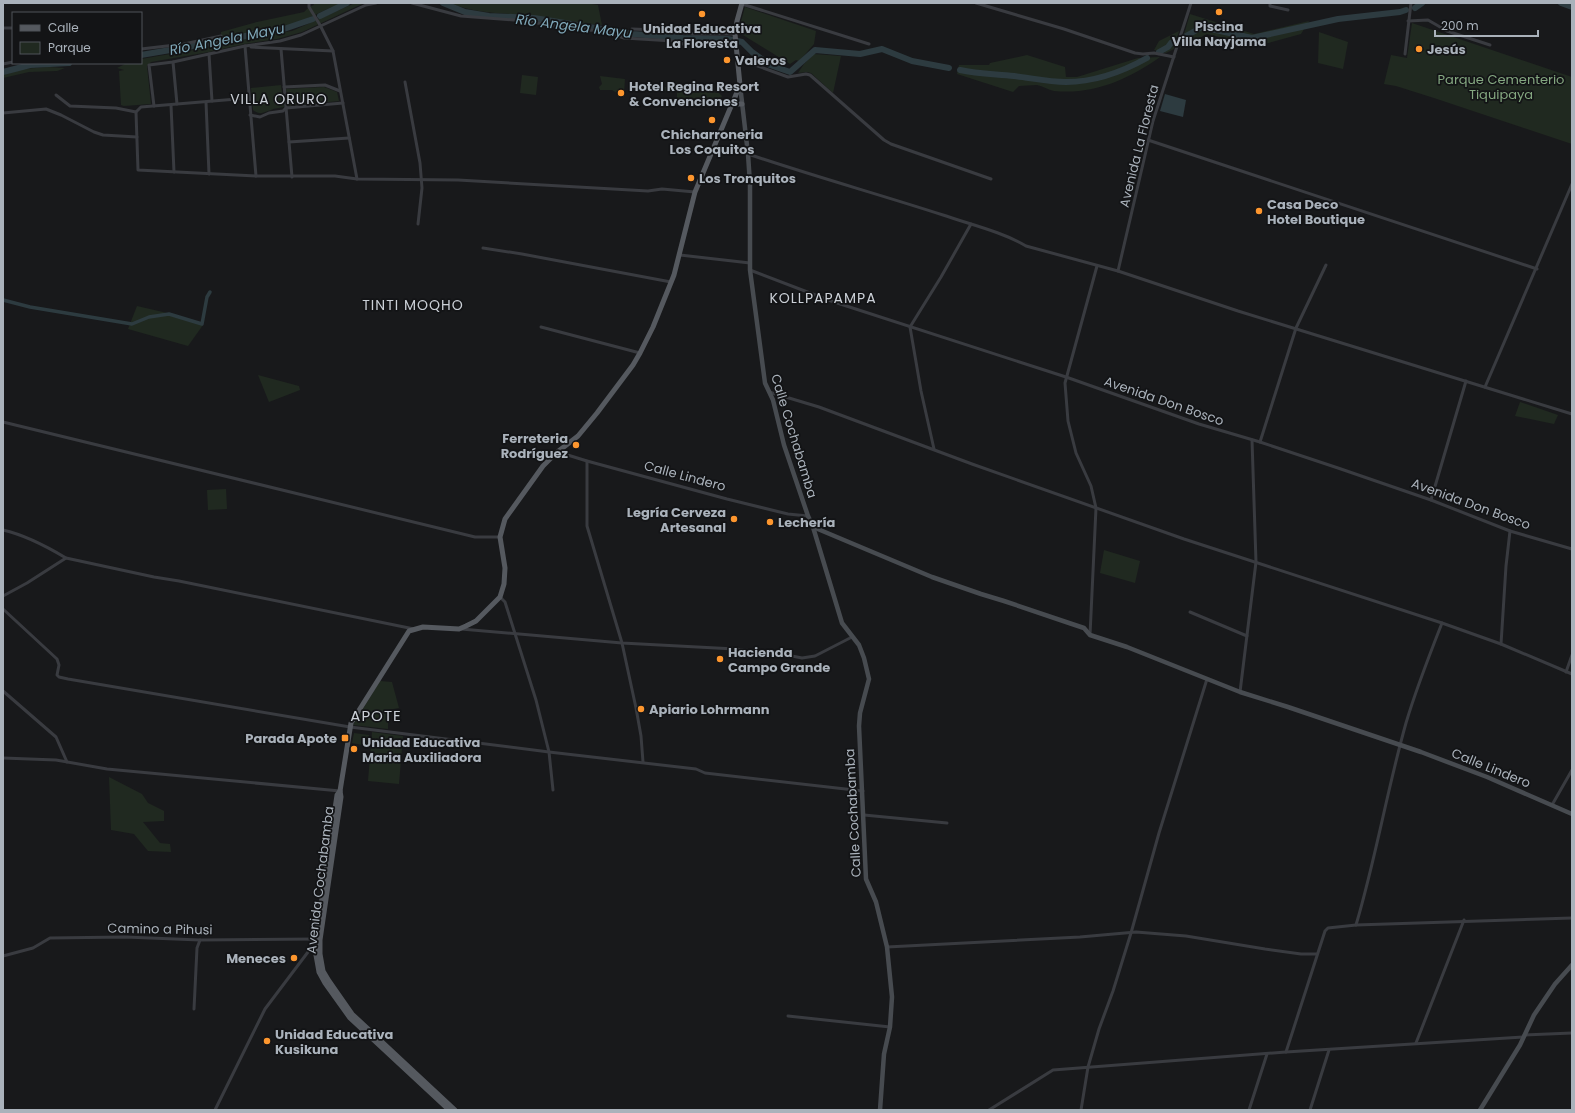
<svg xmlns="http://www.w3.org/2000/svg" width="1575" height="1113" font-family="Poppins,sans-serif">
  <rect width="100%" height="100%" fill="#18191b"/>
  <g fill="#202920">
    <path d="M313,3H341L297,23L283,27L256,31L231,39H221V32L257,22L304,12L309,7L314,5Z"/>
    <path d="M355,3H364L302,32L277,39L244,44L209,52L151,62L147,66L151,104L124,106L121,105L119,71L124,70L117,68L127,63H141V59L205,48L258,36L292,31Z"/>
    <path d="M449,3H586L598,5L602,25C579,23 555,19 532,16C501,12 480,15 449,3Z"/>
    <path d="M745,7L816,31L814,44L801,59L799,61L796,60L790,64L738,32Z"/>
    <path d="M1190,14L1254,34L1309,21L1301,34L1257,46L1207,34L1180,48Z"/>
    <path d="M1412,23L1572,77V144L1437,99L1396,86L1384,84L1391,55L1407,58Z"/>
    <path d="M1179,31L1174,49L1166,53L1154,50L1159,41Z"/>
    <path d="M1319,32L1348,42L1343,69L1318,63Z"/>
    <path d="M814,54L841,56L833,93L811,73L807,72L798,73L804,64Z"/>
    <path d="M1027,55L1065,67L1066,77H1077L1138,58L1160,57C1129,79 1094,95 1054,91C1048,90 1043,86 1037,85C1031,85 1024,86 1019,86L1013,92L957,74L959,65H989L990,63Z"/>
    <path d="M48,67L65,68L57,71L29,72L3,78V75L23,69Z"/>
    <path d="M522,75L538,77L536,95L520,93Z"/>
    <path d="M600,76L625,79L624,93H617L612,90H600L599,87L602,84Z"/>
    <path d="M281,85L284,107C280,108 275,108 271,110C264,112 260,116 253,110L251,88Z"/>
    <path d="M657,86L719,93L722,96L720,100L703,99L701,102L677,98V92L654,90L655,87Z"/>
    <path d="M324,87L337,92L339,101L288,106L286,89Z"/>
    <path d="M137,306L163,312L203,325L188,346L128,329Z"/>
    <path d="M258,375L299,386L300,390L269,402Z"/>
    <path d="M1520,402L1558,415L1554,424L1515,416Z"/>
    <path d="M226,489L227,509L208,510L207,490Z"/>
    <path d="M1104,550L1140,561L1135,583L1100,573Z"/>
    <path d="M380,681L392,682L399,708L388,710V729L353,725Z"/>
    <path d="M372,732L403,736L399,784L368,781Z"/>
    <path d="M354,733L369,735L368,746L352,743Z"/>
    <path d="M109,777L142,794L148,803L164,811V821L143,822L160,843L170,844L171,852L148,851L134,834L111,830Z"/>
  </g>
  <path fill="#2d3b40" d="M1165,94L1186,100L1183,117L1160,111Z"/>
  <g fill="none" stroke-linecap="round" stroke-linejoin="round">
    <path stroke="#2d3b40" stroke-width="3.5" d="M3,300L30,307L132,324L149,317L169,314L202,324L207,297L210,292"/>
    <g stroke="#2d3b40" stroke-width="6">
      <path d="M443,3L465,12L489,16L534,18L633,34L683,38L728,39L742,42L752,52L770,65L790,72L815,50L860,54L882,49L912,61L949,68"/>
      <path d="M1561,3L1572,7"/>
      <path d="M1415,8L1422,3"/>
      <path d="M320,16L347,3"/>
      <path d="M1186,36L1202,27L1252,38L1338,19L1400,12L1406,10"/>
      <path d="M1159,52L1168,47L1171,43"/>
      <path d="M141,55L223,41L259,33L281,30L313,19"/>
      <path d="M960,70C978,74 996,74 1014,76C1031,78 1049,82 1066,82C1095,82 1122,72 1147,58"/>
      <path d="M3,72L30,65L69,63"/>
    </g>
    <g stroke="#393b40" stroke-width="3">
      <path d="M309,3V7L320,25L333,51L357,179"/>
      <path d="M412,3L461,16L526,21L572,29L604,31L624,38L673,41L683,44L736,48"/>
      <path d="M976,3L1064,29L1135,53L1143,54L1154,53L1174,57"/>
      <path d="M1270,3V6L1288,10"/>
      <path d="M742,4L869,44"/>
      <path d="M1408,21L1428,20L1447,31L1490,45"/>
      <path d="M3,28H13"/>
      <path d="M632,29L657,30L694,34H735"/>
      <path d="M245,46L256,176"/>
      <path d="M251,47L333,51"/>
      <path d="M141,49L184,44L221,36"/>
      <path d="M281,49L292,177"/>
      <path d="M209,54L212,101"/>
      <path d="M1405,54L1411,3"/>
      <path d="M737,58H742L755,65L788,77L806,74L810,75L884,140L891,144L991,179"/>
      <path d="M173,62L177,104"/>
      <path d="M3,64L13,62"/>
      <path d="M405,82L420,163L422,188L418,224"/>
      <path d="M284,87L325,85L340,91"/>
      <path d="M56,95L70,106L116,108L136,112"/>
      <path d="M249,98L141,107L136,112L138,170L256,176H335L357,179L458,180L648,191L662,189L695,192"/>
      <path d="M206,102L209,174"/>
      <path d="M171,105L174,172"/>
      <path d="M154,106L149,65L173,62L245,46L280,41L301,35L366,5L376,3"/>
      <path d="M3,113L46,109L61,115L94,132L103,135L137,137"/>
      <path d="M250,115L260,117L269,113L283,111L286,108L343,103"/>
      <path d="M1148,140L1537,269"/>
      <path d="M289,142L349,138"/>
      <path d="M748,154C813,176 878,194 943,215C969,224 1003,232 1026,246L1118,271L1238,311L1572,414"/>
      <path d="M483,248L522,254L671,282"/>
      <path d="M680,255L750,263"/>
      <path d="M750,270L831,301L1066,377L1199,424L1260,442L1338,468L1431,500L1510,531L1572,549"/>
      <path d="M1118,271L1153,121L1191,3"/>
      <path d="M541,327L640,353"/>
      <path d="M1485,387L1572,184"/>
      <path d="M769,392L819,407L972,464L1184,539L1442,623L1501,644L1572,674"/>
      <path d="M3,422L475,537H500"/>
      <path d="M1260,442L1296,328L1326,265"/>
      <path d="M934,449L921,391L910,327L941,277L971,224"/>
      <path d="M558,452L587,461L727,499L788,514L808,516"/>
      <path d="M587,461V526L622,643L636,708L641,736L643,762"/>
      <path d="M1431,500L1466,381"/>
      <path d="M3,530C25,535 46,546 66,558L154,577L179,581L414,629"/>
      <path d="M3,596L27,583L66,558"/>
      <path d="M500,597L505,602L536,700L549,752L553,790"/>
      <path d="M3,609L57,659L59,665L57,675L59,677L68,679L350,727L549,752L696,769L705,773L863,791"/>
      <path d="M1190,612L1247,636"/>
      <path d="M461,629L622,643L735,649L787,655L802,658L815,656L852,637"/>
      <path d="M1090,635L1096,508L1091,486L1076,453L1068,421L1065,383L1097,266"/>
      <path d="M1501,644L1506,566L1510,531"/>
      <path d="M1566,672L1572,655"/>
      <path d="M3,691L56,737L67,762"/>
      <path d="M1240,692L1256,562L1252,440"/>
      <path d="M3,758L56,760L107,769L340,791"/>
      <path d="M1552,805L1572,770"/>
      <path d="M864,815L947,823"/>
      <path d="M1356,925C1376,858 1387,790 1406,723C1416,689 1429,656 1442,623"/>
      <path d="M887,947L1080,937L1136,932L1186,936L1265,949L1301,954H1317"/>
      <path d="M3,956L33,948L50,938L125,937L200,940L317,939"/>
      <path d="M194,1009L197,948L200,940"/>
      <path d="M788,1016L890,1027"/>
      <path d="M1524,1035L1572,1033"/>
      <path d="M1416,1043L1464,920"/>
      <path d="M1286,1052L1325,931L1328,928L1356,925L1572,918"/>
      <path d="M215,1110L265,1009L311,948L316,947"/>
      <path d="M989,1110L1053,1070L1286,1052L1523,1037"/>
      <path d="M1081,1110L1088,1067L1099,1029L1113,991L1131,933L1159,833L1207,679"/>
      <path d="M1249,1110L1267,1054"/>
      <path d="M1310,1110L1329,1050"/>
    </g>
    <g stroke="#474b50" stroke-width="4.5">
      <path d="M740,85L748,154L750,184V270L765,383L773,400L784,445L808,516L813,527L842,623L859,645L864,658L869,679L860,713L859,726L866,879L876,902L887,947L892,997L890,1027L884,1054L880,1110"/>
      <path d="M813,527L932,577L981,594L1004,601L1072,624L1084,628L1090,635L1127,647L1240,692L1288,707L1421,752L1487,777L1572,814"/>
      <path d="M1480,1110L1520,1045L1534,1015L1555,984L1572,965"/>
    </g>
    <g stroke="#55595f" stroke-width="5">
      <path d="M732,104H742"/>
      <path d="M340,791L337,795L316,939V955L319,972L325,983L350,1018L449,1110"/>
      <path d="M455,1110L352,1014L329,981L323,971L320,954V940L341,797L340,791L351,723L409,631L423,627L459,629L466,626L476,621L500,597L504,584L505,568L500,537L505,519L543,466L556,453L578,436L597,413L633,365L640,353L653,327L674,275L695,192L740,85L735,34L737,21L742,3"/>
    </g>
  </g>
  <g fill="#fd962e" stroke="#131416" stroke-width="1.5">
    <circle cx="1219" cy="12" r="4"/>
    <circle cx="702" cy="14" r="4"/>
    <circle cx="1419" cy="49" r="4"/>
    <circle cx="727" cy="60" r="4"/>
    <circle cx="621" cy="93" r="4"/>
    <circle cx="712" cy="120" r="4"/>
    <circle cx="691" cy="178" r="4"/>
    <circle cx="1259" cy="211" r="4"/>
    <circle cx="576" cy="445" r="4"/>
    <circle cx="734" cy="519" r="4"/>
    <circle cx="770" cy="522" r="4"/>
    <circle cx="720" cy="659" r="4"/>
    <circle cx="641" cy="709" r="4"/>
    <rect x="341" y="734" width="8" height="8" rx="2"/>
    <circle cx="354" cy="749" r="4"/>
    <circle cx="294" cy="958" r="4"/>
    <circle cx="267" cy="1041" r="4"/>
  </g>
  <g text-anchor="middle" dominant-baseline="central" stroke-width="3.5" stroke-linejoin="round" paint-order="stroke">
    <g font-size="13" font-weight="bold" fill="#aab2bb" stroke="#131416" text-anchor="start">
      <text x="1219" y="26" text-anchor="middle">Piscina<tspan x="1219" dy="15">Villa Nayjama</tspan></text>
      <text x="702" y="28" text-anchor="middle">Unidad Educativa<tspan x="702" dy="15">La Floresta</tspan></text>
      <text x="1427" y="49">Jesús</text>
      <text x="735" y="60">Valeros</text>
      <text x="629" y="86">Hotel Regina Resort<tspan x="629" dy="15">&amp; Convenciones</tspan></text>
      <text x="712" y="134" text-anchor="middle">Chicharroneria<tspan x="712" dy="15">Los Coquitos</tspan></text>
      <text x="699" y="178">Los Tronquitos</text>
      <text x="1267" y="204">Casa Deco<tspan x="1267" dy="15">Hotel Boutique</tspan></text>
      <text x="568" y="438" text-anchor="end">Ferreteria<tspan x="568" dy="15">Rodríguez</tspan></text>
      <text x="726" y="512" text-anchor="end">Legría Cerveza<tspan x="726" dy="15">Artesanal</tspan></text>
      <text x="778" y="522">Lechería</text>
      <text x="728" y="652">Hacienda<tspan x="728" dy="15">Campo Grande</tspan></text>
      <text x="649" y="709">Apiario Lohrmann</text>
      <text x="337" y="738" text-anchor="end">Parada Apote</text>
      <text x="362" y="742">Unidad Educativa<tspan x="362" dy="15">Maria Auxiliadora</tspan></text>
      <text x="286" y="958" text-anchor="end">Meneces</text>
      <text x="275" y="1034">Unidad Educativa<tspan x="275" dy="15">Kusikuna</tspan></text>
    </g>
    <g font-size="13" fill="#84a780" stroke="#131416">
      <text x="1501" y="79">Parque Cementerio<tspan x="1501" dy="15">Tiquipaya</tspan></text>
    </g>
    <g font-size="13" fill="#aab2bb" stroke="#131416">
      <text transform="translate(1139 146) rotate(-76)">Avenida La Floresta</text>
      <text transform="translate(1164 401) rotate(19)">Avenida Don Bosco</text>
      <text transform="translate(794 436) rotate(73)">Calle Cochabamba</text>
      <text transform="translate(685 476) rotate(15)">Calle Lindero</text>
      <text transform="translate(1471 504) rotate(20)">Avenida Don Bosco</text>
      <text transform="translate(1491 768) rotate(22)">Calle Lindero</text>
      <text transform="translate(853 813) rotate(-93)">Calle Cochabamba</text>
      <text transform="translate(320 880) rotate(-83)">Avenida Cochabamba</text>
      <text transform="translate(160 929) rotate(1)">Camino a Pihusi</text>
    </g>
    <g font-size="14" font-style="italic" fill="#7fa7b8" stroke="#131416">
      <text transform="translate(574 26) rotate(7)">Río Angela Mayu</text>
      <text transform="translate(227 39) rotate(-11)">Río Angela Mayu</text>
    </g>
    <g font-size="14" letter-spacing="1" fill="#cbd0d7" stroke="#131416">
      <text x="279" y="99">VILLA ORURO</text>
      <text x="823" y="298">KOLLPAPAMPA</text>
      <text x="413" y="305">TINTI MOQHO</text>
    </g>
    <g font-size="15" letter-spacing="1" fill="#cbd0d7" stroke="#131416">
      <text x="376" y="715">APOTE</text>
    </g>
  </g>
  <rect width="1575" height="1113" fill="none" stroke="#aab2bb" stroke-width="8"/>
  <rect x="12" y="12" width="130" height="52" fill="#131416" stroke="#4f5358"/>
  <rect x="20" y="25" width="20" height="6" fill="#55595f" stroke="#4f5358"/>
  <text x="48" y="32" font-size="12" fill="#aab2bb">Calle</text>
  <rect x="20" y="42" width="20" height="12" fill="#202920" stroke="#4f5358"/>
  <text x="48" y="52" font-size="12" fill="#aab2bb">Parque</text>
  <path d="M1435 30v6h103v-6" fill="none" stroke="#aab2bb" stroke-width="2"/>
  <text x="1441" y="30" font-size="12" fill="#aab2bb" stroke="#131416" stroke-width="3" paint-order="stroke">200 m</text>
</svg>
